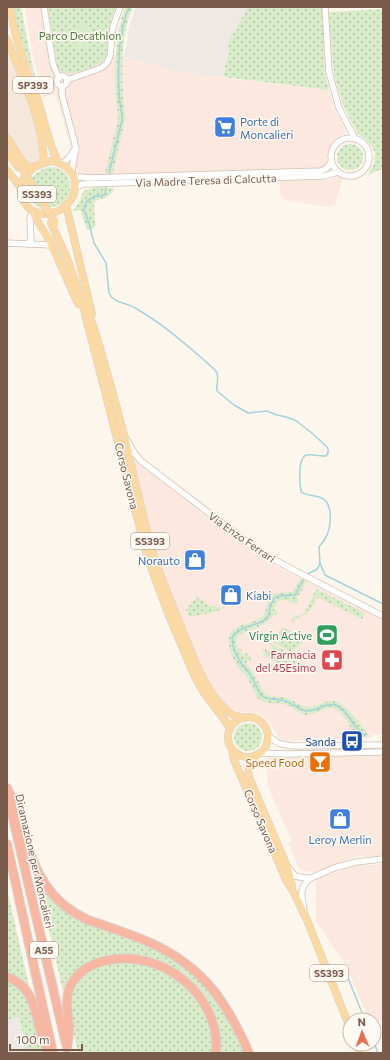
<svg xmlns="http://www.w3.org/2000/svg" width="390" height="1060" font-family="Commissioner,sans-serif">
  <defs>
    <pattern id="green-dots" width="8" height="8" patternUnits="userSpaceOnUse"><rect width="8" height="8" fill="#d8ecc9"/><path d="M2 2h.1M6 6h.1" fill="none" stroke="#b4c2a5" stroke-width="1.8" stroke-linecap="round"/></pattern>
  </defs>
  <rect width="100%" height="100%" fill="#fdf6ec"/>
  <path fill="#f5e8da" d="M7,52L31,102L42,154L41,161L30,165L22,156L7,134Z"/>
  <g fill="#fde8e0">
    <path d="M25,7H123L121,11L117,26L114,55L185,73L329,90L334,107L345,130L343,135L338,138L329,148L326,166L318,168L84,175L79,173L76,167V159L79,152L71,148L56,94L44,97L33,56Z"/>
    <path d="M337,176H341L342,180L335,205L328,207L283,199L280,192V181L326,180Z"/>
    <path d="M133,459L231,536L265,560L300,578L383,619V735H371V738L287,741L282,740L278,737L270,723L264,717L256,713L239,712L226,705L213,687L201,665L164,575L149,527Z"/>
    <path d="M383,755V856L354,857L315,872L300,870L288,843L292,841L268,787L266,758Z"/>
    <path d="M383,864V1020H369L346,966L316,921V879L356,866Z"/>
  </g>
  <g fill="#efe9e4">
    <path d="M136,7H248L227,45L229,50L223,77L185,73L123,57L126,48L129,26Z"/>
    <path d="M19,1017L27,1053H7V1020Z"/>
  </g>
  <g fill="url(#green-dots)">
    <path d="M14,7H21L31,59L37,84C28,59 17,34 14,7Z"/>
    <path d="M70,7H115L109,27L106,55C105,58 105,59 102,61C97,66 74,75 66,73C62,72 59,69 57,65L48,8L70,9Z"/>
    <path d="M125,7H133C121,33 122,65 123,92C123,102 125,111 125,120L113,173L105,174L118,119C118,111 116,103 116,94C114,67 115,33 125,7Z"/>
    <path d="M248,7H322L325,74L329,90L223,77L229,50L227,45Z"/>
    <path d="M383,9V169L379,170L368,175L374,163L375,153L372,147L365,139L357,133L344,107L334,75L331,46L329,12Z"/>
    <circle cx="350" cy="157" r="13"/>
    <path d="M48,167C59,166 68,171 70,183C71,189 69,194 65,200C62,204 57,206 52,207C35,212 21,195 30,180C35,173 41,170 48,167Z"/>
    <path d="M96,187L114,188C109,202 102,195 94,203L95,222L96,225L93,229L87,230L80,210L73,211L80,201L83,191Z"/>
    <path d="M300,578L307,581L297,599H299L296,604L289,601L290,600C279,600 277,600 274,610L278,612L276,616L273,615C268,627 248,629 238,636L236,642L238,649L239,648L242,650L241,653L245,655L246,652L252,660L250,662L248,661L246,663L256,677L264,692C270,699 279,695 287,698C294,700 300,706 307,707C314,708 321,703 328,701C332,700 339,702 343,705C348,709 366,729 369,736H353C351,726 344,713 335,709C326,705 315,716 306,715C298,714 294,707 287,705C278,702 268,705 260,700C254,696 252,685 248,679C246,676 243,673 240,670C235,663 226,646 229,636C234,622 257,625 264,614C267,610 267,602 269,597L276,593L293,592Z"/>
    <path d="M316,589L365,613L362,619L317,597C310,609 311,615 296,618L293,623L291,622L294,616L302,615L305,612Z"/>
    <path d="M197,597C204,602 213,609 222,607C226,607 229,605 232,604L215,612L189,617L186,610Z"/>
    <path d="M282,627L303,636L306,638L292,653L270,640L271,639L274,641Z"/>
    <path d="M269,643C277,645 290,654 297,660L298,665L295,672L264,656L263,652L264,649L269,651L272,646L269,644Z"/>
    <circle cx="248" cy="737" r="14"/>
    <path d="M40,883C49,893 57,904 67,913C78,922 92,926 106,931C126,938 147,944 165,955C185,966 201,981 215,999C218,1003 222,1007 225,1011C232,1025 238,1039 244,1053H219L195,987C171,962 137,949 103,957C95,960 85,964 78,970C72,975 69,983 65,990L63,991L40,890L39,884Z"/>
    <path d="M7,889L29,986H28L20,979L7,972Z"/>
    <path d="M117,963C124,963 132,963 139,964C176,970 205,1001 211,1037C212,1042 211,1048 212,1053H78C75,1039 70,1024 70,1010C69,988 83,970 105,964C109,963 113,963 117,963Z"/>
    <path d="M7,981C34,994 36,1027 43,1053H27L19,1017L7,1020Z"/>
  </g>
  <path fill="#d8ecc9" d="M75,25L90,26L89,48L74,47Z"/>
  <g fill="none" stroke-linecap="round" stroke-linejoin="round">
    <g stroke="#a5d3da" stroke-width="1.5">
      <path d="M109,173L122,120C122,110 119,102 119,92C118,64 118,34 129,7"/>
      <path d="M106,187L105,194L101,196H95L87,201L85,205L84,210L89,223L94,243L106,263L109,293C114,304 126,302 135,308C160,322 182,341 204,360C208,364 214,368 217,373C219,379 216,385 217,391L234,405L248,413L267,411L277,415L286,417L295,420L312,433L328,448V453L326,456C320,456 312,454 306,455C297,459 300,485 301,492C307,496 313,495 319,497C335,501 331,529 325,539C323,542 321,544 319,547L320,563L319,566L316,570L307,574"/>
      <path d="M320,563L325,575L383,604"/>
      <path d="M305,577L295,595C289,596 281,594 276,597C269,601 271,612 267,618C261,626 240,624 232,638L233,646L237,656L242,664L250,674L261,695C267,701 277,698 285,701C293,703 300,711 307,711C318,711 327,701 338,706C346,710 350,720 356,727C359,730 362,733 365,736"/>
      <path d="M346,969V973L365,1020"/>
      <path d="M374,1043L378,1053"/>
    </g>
    <g stroke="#d1beb0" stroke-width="7">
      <g id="minor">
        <path d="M44,7L53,64L59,78"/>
        <path d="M325,7L329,72L339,108L355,139"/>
        <circle cx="62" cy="81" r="5"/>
        <path d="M67,80L101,68L107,63L110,56L113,27L120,7"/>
        <path d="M62,86V95L76,148L73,164L72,173"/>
        <circle cx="350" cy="157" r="19"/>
        <path d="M62,164L69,158L74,150"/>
        <path d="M73,176L88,178L321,171L327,168L331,162"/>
        <path d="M75,188L82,184H88L324,176L338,172"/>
        <path d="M7,243L28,244L31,240L30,218L33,211"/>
        <path d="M28,244L52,245"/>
        <path d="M127,440L135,454L141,461L260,552L303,575L383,616"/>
        <path d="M268,735C277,744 282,745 294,746L383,745"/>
        <path d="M261,753L287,754L383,752"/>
        <path d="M288,867L295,876L305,878H311L334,868L356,862L383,859"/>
        <path d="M304,909C301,896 299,887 311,878"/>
      </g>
    </g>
    <g stroke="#dad1cd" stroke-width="8">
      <g id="major">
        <path d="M10,7C15,41 28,72 39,104C45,123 49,144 58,162"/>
        <path d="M7,39C22,79 43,119 44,163"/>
        <path d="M7,138L23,162C26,166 29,167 34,167"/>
        <path d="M7,152L18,167"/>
        <path d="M51,161C65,163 77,172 75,188C74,197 68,205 60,210C21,229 0,171 51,161Z"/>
        <path d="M7,170L21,188"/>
        <path d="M66,205L92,314"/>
        <path d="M33,211L35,217L50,241L78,304"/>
        <path d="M51,223L67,258L81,298L147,556L167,611L191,668C196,680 202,691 210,701C217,711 225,718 230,729"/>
        <path d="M88,310C102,351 113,393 124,435C134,475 142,516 154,556C164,586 176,615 188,644C196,665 211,699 230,713C234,716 239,717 244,718"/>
        <circle cx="248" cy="737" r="20"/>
        <path d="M232,750L234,760L287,882L293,891L307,920L350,1028"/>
        <path d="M256,755C250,763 247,767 249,777L286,864L292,885"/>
        <path d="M356,1044L360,1053"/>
      </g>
    </g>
    <g stroke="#dad1cd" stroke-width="10">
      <g id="highway">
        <path d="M7,788C10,794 13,799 15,805C20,815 21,827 25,838C36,875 51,903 88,920C111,928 135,935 157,946C206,970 228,1005 249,1053"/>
        <path d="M9,801L66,1044"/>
        <path d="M7,844L53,1053"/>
        <path d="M7,977C34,987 34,1009 41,1033C43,1040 46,1047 49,1053"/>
        <path d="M67,1048C68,1042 69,1037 69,1030C69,1014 63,998 72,983C79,971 92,964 104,961C160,947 221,994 216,1053"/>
      </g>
    </g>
    <use href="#minor" stroke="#fff" stroke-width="5.5"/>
    <use href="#major" stroke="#fbd9a5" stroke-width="7"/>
    <use href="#highway" stroke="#f7b7a3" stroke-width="8"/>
    <g stroke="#dad1cd" stroke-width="8" stroke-linecap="butt">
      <path id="major-bridge" d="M20,165L55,223"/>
    </g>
    <use href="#major-bridge" stroke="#fbd9a5" stroke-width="7"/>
  </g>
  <defs>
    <g id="supermarket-square" transform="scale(1.15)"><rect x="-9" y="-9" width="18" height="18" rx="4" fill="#3f7fe0" stroke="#fffaf3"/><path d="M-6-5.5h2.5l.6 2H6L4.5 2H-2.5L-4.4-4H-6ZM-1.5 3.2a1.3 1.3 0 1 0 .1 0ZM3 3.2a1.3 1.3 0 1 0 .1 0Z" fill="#fff"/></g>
    <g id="shop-square" transform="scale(1.15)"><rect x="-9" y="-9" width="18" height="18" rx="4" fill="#3f7fe0" stroke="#fffaf3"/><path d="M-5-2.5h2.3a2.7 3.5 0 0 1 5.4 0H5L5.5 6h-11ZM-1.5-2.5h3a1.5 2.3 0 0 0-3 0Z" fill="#fff"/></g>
    <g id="stadium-square" transform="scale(1.15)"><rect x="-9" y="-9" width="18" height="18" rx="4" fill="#2e9e5b" stroke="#fffaf3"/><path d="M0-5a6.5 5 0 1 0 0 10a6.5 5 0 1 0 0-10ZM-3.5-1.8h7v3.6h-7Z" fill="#fff"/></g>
    <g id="pharmacy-square" transform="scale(1.15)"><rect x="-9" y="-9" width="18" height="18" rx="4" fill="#e0444e" stroke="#fffaf3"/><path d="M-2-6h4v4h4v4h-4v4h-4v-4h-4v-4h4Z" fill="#fff"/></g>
    <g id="bus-square" transform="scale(1.15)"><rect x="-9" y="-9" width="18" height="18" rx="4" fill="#1a4fb4" stroke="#fffaf3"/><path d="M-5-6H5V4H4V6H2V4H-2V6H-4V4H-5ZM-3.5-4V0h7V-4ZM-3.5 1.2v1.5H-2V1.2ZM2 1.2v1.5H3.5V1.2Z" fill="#fff"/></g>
    <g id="bar-square" transform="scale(1.15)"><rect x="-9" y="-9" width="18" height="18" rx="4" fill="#e8710a" stroke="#fffaf3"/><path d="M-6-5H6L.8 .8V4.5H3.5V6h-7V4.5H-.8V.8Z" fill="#fff"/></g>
  </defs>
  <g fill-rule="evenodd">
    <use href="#supermarket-square" x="225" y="127"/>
    <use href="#shop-square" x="195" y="560"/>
    <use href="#shop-square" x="231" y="595"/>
    <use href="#stadium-square" x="327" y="635"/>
    <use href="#pharmacy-square" x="332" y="660"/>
    <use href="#bus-square" x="352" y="741"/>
    <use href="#bar-square" x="320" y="762"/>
    <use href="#shop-square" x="340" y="819"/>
  </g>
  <g text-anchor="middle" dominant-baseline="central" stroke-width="3" stroke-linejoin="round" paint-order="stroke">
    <g fill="#fffaf3" stroke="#a28b7f" stroke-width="1">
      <rect x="13" y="77" width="40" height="16" rx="3"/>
      <rect x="18" y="186" width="38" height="16" rx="3"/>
      <rect x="131" y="533" width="38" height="16" rx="3"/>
      <rect x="30" y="942" width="28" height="16" rx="3"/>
      <rect x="310" y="965" width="38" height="16" rx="3"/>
    </g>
    <g font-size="10" font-weight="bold" fill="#7a5c4d">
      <text x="33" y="85">SP393</text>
      <text x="37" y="194">SS393</text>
      <text x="150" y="541">SS393</text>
      <text x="44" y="950">A55</text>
      <text x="329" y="973">SS393</text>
    </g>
    <g font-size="11" fill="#537a41" stroke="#fffaf3">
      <text x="80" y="35">Parco Decathlon</text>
    </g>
    <g font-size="11" fill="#366cbe" stroke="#fffaf3" text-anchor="start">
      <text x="240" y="121">Porte di<tspan x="240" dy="13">Moncalieri</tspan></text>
      <text x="180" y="560" text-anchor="end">Norauto</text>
      <text x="246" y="595">Kiabi</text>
      <text x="340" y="839" text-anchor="middle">Leroy Merlin</text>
    </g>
    <g font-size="11" fill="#7a5c4d" stroke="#fffaf3">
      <text transform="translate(206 180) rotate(-2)">Via Madre Teresa di Calcutta</text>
      <text transform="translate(127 476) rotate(76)">Corso Savona</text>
      <text transform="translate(242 537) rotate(35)">Via Enzo Ferrari</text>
      <text transform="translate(261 821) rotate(67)">Corso Savona</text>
      <text transform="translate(35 861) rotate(77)">Diramazione per Moncalieri</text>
    </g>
    <g font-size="11" fill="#27864d" stroke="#fffaf3" text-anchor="end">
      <text x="312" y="635">Virgin Active</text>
    </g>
    <g font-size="11" fill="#be3a42" stroke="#fffaf3" text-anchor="end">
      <text x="316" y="654">Farmacia<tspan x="316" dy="13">del 45Esimo</tspan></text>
    </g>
    <g font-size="11" fill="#164399" stroke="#fffaf3" text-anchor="end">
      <text x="336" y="741">Sanda</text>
    </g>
    <g font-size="11" fill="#c56008" stroke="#fffaf3" text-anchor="end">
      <text x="304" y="762">Speed Food</text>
    </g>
  </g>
  <rect width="390" height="1060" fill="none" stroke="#7a5c4d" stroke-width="16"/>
  <g transform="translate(362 1032) rotate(358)"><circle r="19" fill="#fffaf3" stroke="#cabbb1"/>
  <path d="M0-3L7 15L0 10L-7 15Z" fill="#e76f51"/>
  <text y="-6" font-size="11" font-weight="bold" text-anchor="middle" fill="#7a5c4d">N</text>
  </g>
  <path d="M10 1044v6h72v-6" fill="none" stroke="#7a5c4d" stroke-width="2"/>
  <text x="16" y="1044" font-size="12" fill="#7a5c4d" stroke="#fffaf3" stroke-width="3" paint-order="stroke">100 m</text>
</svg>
